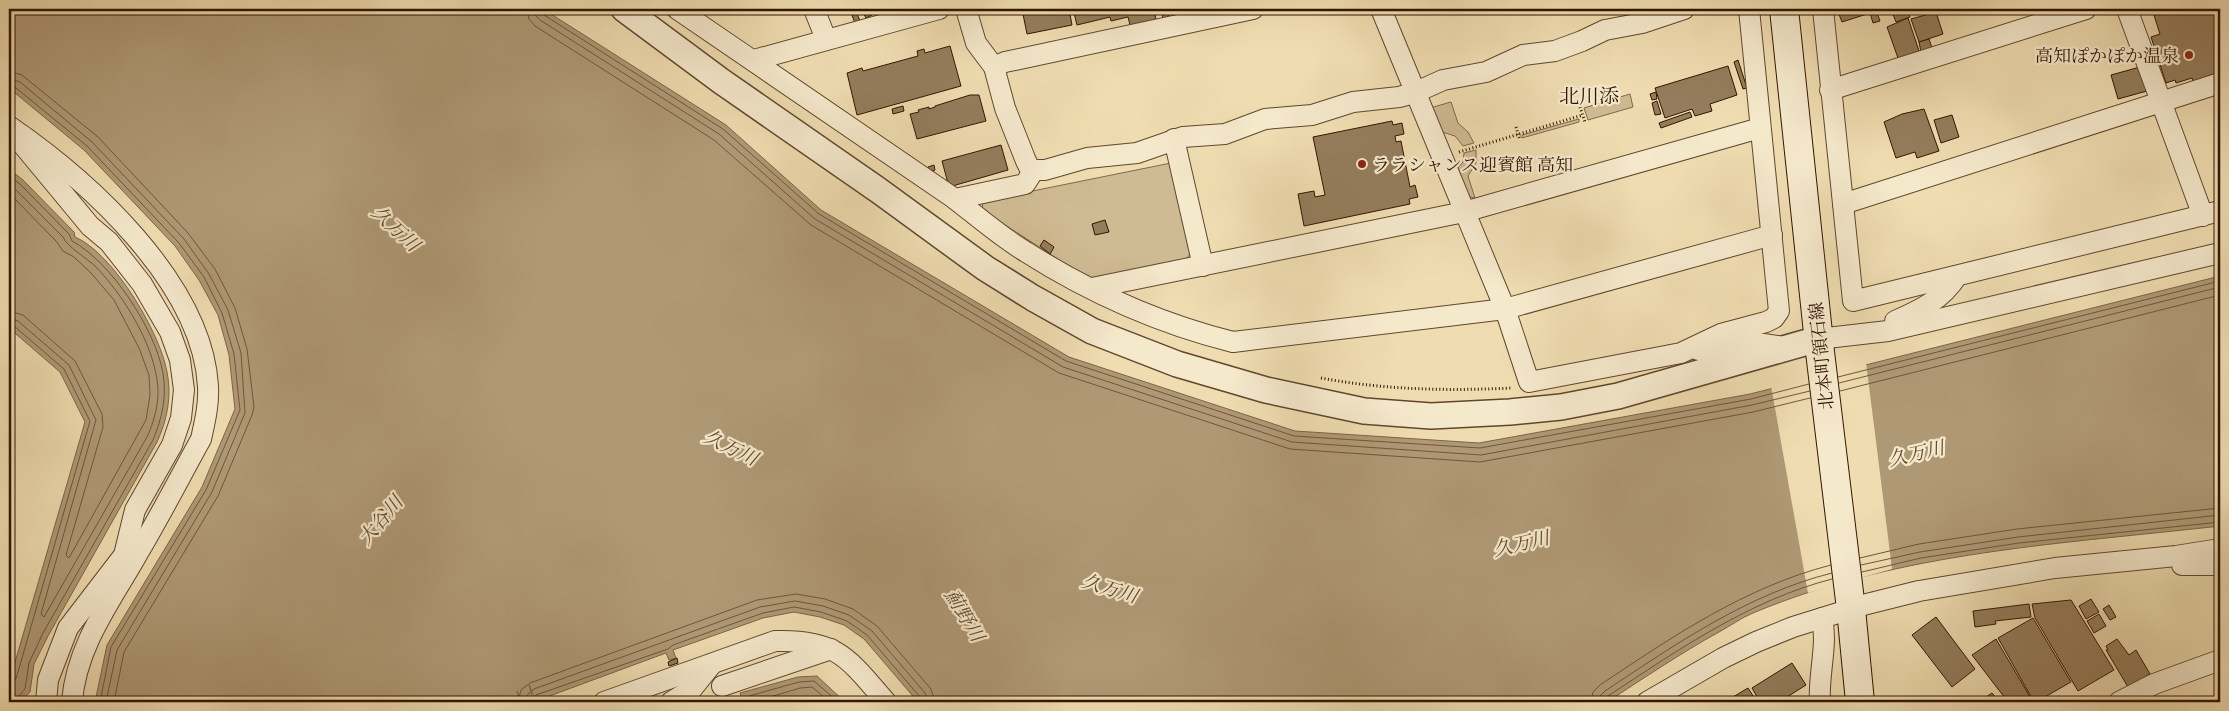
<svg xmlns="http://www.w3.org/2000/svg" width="2229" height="711" font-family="'Gentium Book Plus','Noto Serif JP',serif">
  <rect width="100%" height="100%" fill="#efddb1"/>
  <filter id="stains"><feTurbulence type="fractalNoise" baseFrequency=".004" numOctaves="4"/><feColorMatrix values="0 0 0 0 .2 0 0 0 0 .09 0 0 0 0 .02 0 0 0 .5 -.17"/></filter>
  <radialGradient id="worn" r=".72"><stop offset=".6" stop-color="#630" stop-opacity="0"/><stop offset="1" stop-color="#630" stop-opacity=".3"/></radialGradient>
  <g fill="#cfbb93" stroke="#80684a">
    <path d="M1630,94L1633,107L1588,120L1584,108Z"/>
    <path d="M1451,102L1458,123L1468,132L1474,143L1463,146L1455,136L1439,131L1430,108Z"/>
    <path d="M1579,119V122L1522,138V135Z"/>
    <path d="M1476,150V163L1468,176L1475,198C1463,197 1460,181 1456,170L1463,162L1464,153Z"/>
    <path d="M1171,163L1190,254L1185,261L1096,279L1087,278L982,210L983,201Z"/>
  </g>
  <g fill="#af9975" stroke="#7d6446">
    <path d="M9,9H543L726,125L821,210L1069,357L1295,431L1479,443L1750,394L2220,276V526C2063,544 1901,551 1753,613C1741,618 1730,626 1719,632C1681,653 1644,678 1607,702H918L864,639L844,625L820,617L794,612L763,618L673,650L676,658L669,660L666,653L536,701L529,685L534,702H522L517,691L520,702H95L107,645L202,487L235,409L229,355L218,315L199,280L175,246L84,150L9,88Z"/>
    <path d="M9,169L23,180L74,232L75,237C113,253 160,332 167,372C172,397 167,420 157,442L48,636L34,664L30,692L20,702L9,700V683L85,422L60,372L9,328Z"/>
    <path d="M817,676L845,702H743L740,693L798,677Z"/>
  </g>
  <path fill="#efddb1" d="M1866,362L1892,569L1808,593L1771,386Z"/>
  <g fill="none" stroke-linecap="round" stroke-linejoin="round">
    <g stroke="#70563a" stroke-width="1">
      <path d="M527,9L529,19L535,26L714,140L811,225L1059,373L1290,449L1480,462L1753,412L1810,398"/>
      <path d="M535,9L536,16L540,20L719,134L815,219L1063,367L1292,442L1481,455L1752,405L1810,391"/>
      <path d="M541,9L544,15L723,129L819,214L1066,361L1294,436L1480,448L1751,399L1809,384"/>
      <path d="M9,71L22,75L98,137L188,233L215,269L235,308L247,349L254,407L252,415L218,496L124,652L114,702"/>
      <path d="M9,78L20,82L92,142L184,239L209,274L228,310L241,353L245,413L212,492L117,650L106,702"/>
      <path d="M9,85L16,88L87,146L179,243L204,277L222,313L234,354L240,410L206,490L111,647L100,702"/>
      <path d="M9,176L20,184L69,234L72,241C111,262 155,329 163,373C167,397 162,418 153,440L43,633L29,663L25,689L17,698L16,702"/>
      <path d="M9,183L63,237C67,247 87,258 96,267C122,294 149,337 156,374C161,396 156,417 147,437L44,617L41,614L96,420L69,365L18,321L9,318"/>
      <path d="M9,193L56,241L63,251L74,257L91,273L114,300L139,348L149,375L150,395L146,420L69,558L66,555L103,427L102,414L75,361L23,315L9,311"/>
      <path d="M9,325L14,326L64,369L90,421L16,679L13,682L9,683"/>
      <path d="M1838,377L2220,281"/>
      <path d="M1839,383L2220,287"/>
      <path d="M1840,391L2220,295"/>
      <path d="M1860,558L1919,544L2017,529L2220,508"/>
      <path d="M1861,565L1920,552L2018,537L2220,515"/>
      <path d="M1862,572L1921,558L2019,543L2220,522"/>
      <path d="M518,702L521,690L530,683L757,600L796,594L825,599L853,609L877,626L931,689L935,702"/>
      <path d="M526,702L528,694L534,689L760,607L795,601L823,606L849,615L872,631L925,693L928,702"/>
      <path d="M532,702L536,695L668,649L673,645L763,613L794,607L821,612L847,621L867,635L920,697L921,702"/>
      <path d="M747,702L749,696L799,682L814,681L838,702"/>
      <path d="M754,702L800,688L812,687L830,702"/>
      <path d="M1591,702L1593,692L1600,685C1672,637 1745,587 1831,565"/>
      <path d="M1599,702L1600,696L1605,691C1676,644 1748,594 1832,573"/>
      <path d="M1605,702L1608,696C1678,650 1750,600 1832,579"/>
    </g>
  </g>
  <g fill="#947d5c" stroke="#321400">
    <path d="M855,9L860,21L855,23L850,10Z"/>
    <path d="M861,9H871L872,15L866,18Z"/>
    <path d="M1022,9H1069L1072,25L1027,34Z"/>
    <path d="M1073,9H1154L1156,20L1130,25L1128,17L1111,21L1110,17L1077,25Z"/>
    <path d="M1161,9H1167L1169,17L1163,18Z"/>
    <path d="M1837,9H1880L1876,10L1880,21L1873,23L1870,13L1842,22Z"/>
    <path d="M1891,9H1907L1910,17L1896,22Z"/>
    <path d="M2173,9H2220V72L2193,82L2192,78L2176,83L2175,80L2166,83L2151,37L2160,34L2154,15Z"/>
    <path d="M1936,12L1943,34L1919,42L1911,19Z"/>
    <path d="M1908,18L1919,51L1898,58L1887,27Z"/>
    <path d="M1929,39L1932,48L1921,52L1919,42Z"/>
    <path d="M950,46L961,86L857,115L847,73L862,68L863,71L918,56L917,51L924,49L925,53Z"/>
    <path d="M1738,60L1747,88L1743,89L1734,62Z"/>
    <path d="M1728,66L1737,95L1710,104L1712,111L1695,116L1692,109L1665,118L1655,88Z"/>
    <path d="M2140,67L2147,91L2118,99L2111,75Z"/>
    <path d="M1656,92L1657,99L1652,100L1650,94Z"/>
    <path d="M970,95H979L986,121L917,139L910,114L919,112L918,110L929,107V109L935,107V106Z"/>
    <path d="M1657,101L1661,114L1655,115L1652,103Z"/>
    <path d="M903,106L904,111L893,114L892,109Z"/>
    <path d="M1924,109L1939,151L1917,158L1915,152L1896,158L1884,122L1902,114Z"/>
    <path d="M1690,112L1692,117L1661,128L1659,123Z"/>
    <path d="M1952,115L1959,137L1941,143L1934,120Z"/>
    <path d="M1392,121L1393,125L1402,123L1404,134L1395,136L1396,142L1401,141L1410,187L1415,185L1418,197L1409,199L1410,204L1304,226L1298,194L1314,191L1315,197L1325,195L1313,137Z"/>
    <path d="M1001,145L1008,170L949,187L942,161Z"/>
    <path d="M934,165L935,170L929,172L928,167Z"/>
    <path d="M1105,220L1109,232L1095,235L1092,224Z"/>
    <path d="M1044,240L1054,247L1050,254L1040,246Z"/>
    <path d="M2091,599L2099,612L2086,619L2079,606Z"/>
    <path d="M2071,600L2114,670L2078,691L2035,618L2032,604Z"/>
    <path d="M2029,604L2031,617L1995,621L1996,624L1975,627L1973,611Z"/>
    <path d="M2109,605L2116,617L2110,620L2103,609Z"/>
    <path d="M2099,614L2106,626L2094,633L2087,621Z"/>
    <path d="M1936,617L1975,669L1952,687L1912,635Z"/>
    <path d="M2033,618L2071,682L2036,702H2034L1998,638Z"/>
    <path d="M1996,639L2033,702H2008L1972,655Z"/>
    <path d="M2117,639L2129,655L2136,650L2150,674L2128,687L2106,650H2108L2106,646Z"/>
    <path d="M677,658L678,663L669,666L668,662Z"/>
    <path d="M1792,663L1806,685L1779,702H1760L1752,688Z"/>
    <path d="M1748,688L1757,702H1729L1728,700Z"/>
    <path d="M1992,693L1999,702H1979Z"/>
    <path d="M730,697L732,702H715Z"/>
  </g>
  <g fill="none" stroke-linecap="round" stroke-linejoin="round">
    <g stroke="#61462c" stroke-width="22">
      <g id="minor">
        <path d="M677,9L955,199L1025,184L1034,170"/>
        <path d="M814,9L826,39"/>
        <path d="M966,9L976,43L994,67L1005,108L1026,161L1029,167L1034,170H1045L1087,158L1137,153L1183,137L1225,134L1265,119L1312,115L1353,102L1399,97L1414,93L1443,80L1486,72L1523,55L1555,51L1582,41L1605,30L1642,23L1684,9"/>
        <path d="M1381,9L1505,309L1529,382L1681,353L1721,334L1766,322L1774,318L1779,311L1749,9"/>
        <path d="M1823,9L1853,301L2220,211"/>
        <path d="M2127,9L2203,216"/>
        <path d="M754,60L939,9"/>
        <path d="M994,67L1005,62L1253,9"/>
        <path d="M1830,90L2086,9"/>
        <path d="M9,126C89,181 202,283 208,386C209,405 205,421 201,439C180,477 160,516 138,553C111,601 76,646 72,702"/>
        <path d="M18,139L90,226L109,242L142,284L170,332L180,360L184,390L181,418L172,445L135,510L124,555L68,628L48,680L46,702"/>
        <path d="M1174,139L1203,266"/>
        <path d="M955,199C978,217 1001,237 1026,252C1089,292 1161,324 1233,342L1505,309L1772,235"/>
        <path d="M1843,204L2220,83"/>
        <path d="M1092,288L1464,212L1760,128"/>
        <path d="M1895,321C1920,310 1942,300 1957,276"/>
        <path d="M1818,339L1888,331L2220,253"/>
        <path d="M1698,350L1756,343L1784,347"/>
        <path d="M2182,565H2220"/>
        <path d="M722,686L831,649"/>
        <path d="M604,702L775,641C837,639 848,658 886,702"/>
        <path d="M671,702L692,689L712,664"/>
        <path d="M1647,702L1723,658L1756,642L1793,627L1867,604L1919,591L2055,568L2176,556L2220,549"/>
        <path d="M1820,702C1818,674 1828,646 1822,618"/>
        <path d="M2119,702L2154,684L2220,660"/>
      </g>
    </g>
    <g stroke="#61462c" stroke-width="28">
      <path id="tertiary" d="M624,9L721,81L878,190L985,268L1033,298L1092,331L1177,364L1266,390L1364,411L1431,416L1510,412L1561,407L1618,396L1818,339"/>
    </g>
    <g stroke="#321400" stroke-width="30">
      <path id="secondary" d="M1784,9L1820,352L1851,609L1860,702"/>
    </g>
    <g stroke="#321400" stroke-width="3" stroke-dasharray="1 2.5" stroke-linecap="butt">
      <path d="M1580,107L1585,122"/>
      <path d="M1516,127L1520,140"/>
      <path d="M1459,152L1583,115"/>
      <path d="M1321,378C1385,390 1448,391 1512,388"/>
    </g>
    <use href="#minor" stroke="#f5e9cc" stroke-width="20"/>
    <use href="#tertiary" stroke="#f5e9cc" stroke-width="25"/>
    <use href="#secondary" stroke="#f5e9cc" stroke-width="28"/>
  </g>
  <g fill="#8f2418" stroke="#f5e9cc" stroke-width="2">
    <circle cx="2189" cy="55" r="5"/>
    <circle cx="1362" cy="164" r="5"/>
  </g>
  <g text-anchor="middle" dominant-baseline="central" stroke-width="4.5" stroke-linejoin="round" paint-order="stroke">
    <g font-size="18" fill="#321400" stroke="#f5e9cc" text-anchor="end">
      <text x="2179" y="55">高知ぽかぽか温泉</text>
      <text x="1372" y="164" text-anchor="start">ララシャンス迎賓館 高知</text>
    </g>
    <g font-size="18" fill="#321400" stroke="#f5e9cc">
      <text transform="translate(1821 356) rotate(-96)">北本町領石線</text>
    </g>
    <g font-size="19" font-style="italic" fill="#64492f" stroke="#f5e9cc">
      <text transform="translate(396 228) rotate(43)">久万川</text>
      <text transform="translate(731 447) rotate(26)">久万川</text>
      <text transform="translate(1916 453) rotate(-13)">久万川</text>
      <text transform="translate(380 520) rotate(-50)">大谷川</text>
      <text transform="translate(1521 543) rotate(-13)">久万川</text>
      <text transform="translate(1110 588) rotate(17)">久万川</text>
      <text transform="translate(965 615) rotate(59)">薊野川</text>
    </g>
    <g font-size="20" fill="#321400" stroke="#f5e9cc">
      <text x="1589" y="95">北川添</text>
    </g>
  </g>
  <rect width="2229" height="711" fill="none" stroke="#efddb1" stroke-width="30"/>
  <rect x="10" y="10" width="2209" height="691" fill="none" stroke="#321400" stroke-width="2.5"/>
  <rect x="15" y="15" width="2199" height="681" fill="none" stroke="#321400"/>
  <rect width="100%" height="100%" filter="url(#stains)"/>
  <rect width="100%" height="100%" fill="url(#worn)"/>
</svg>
